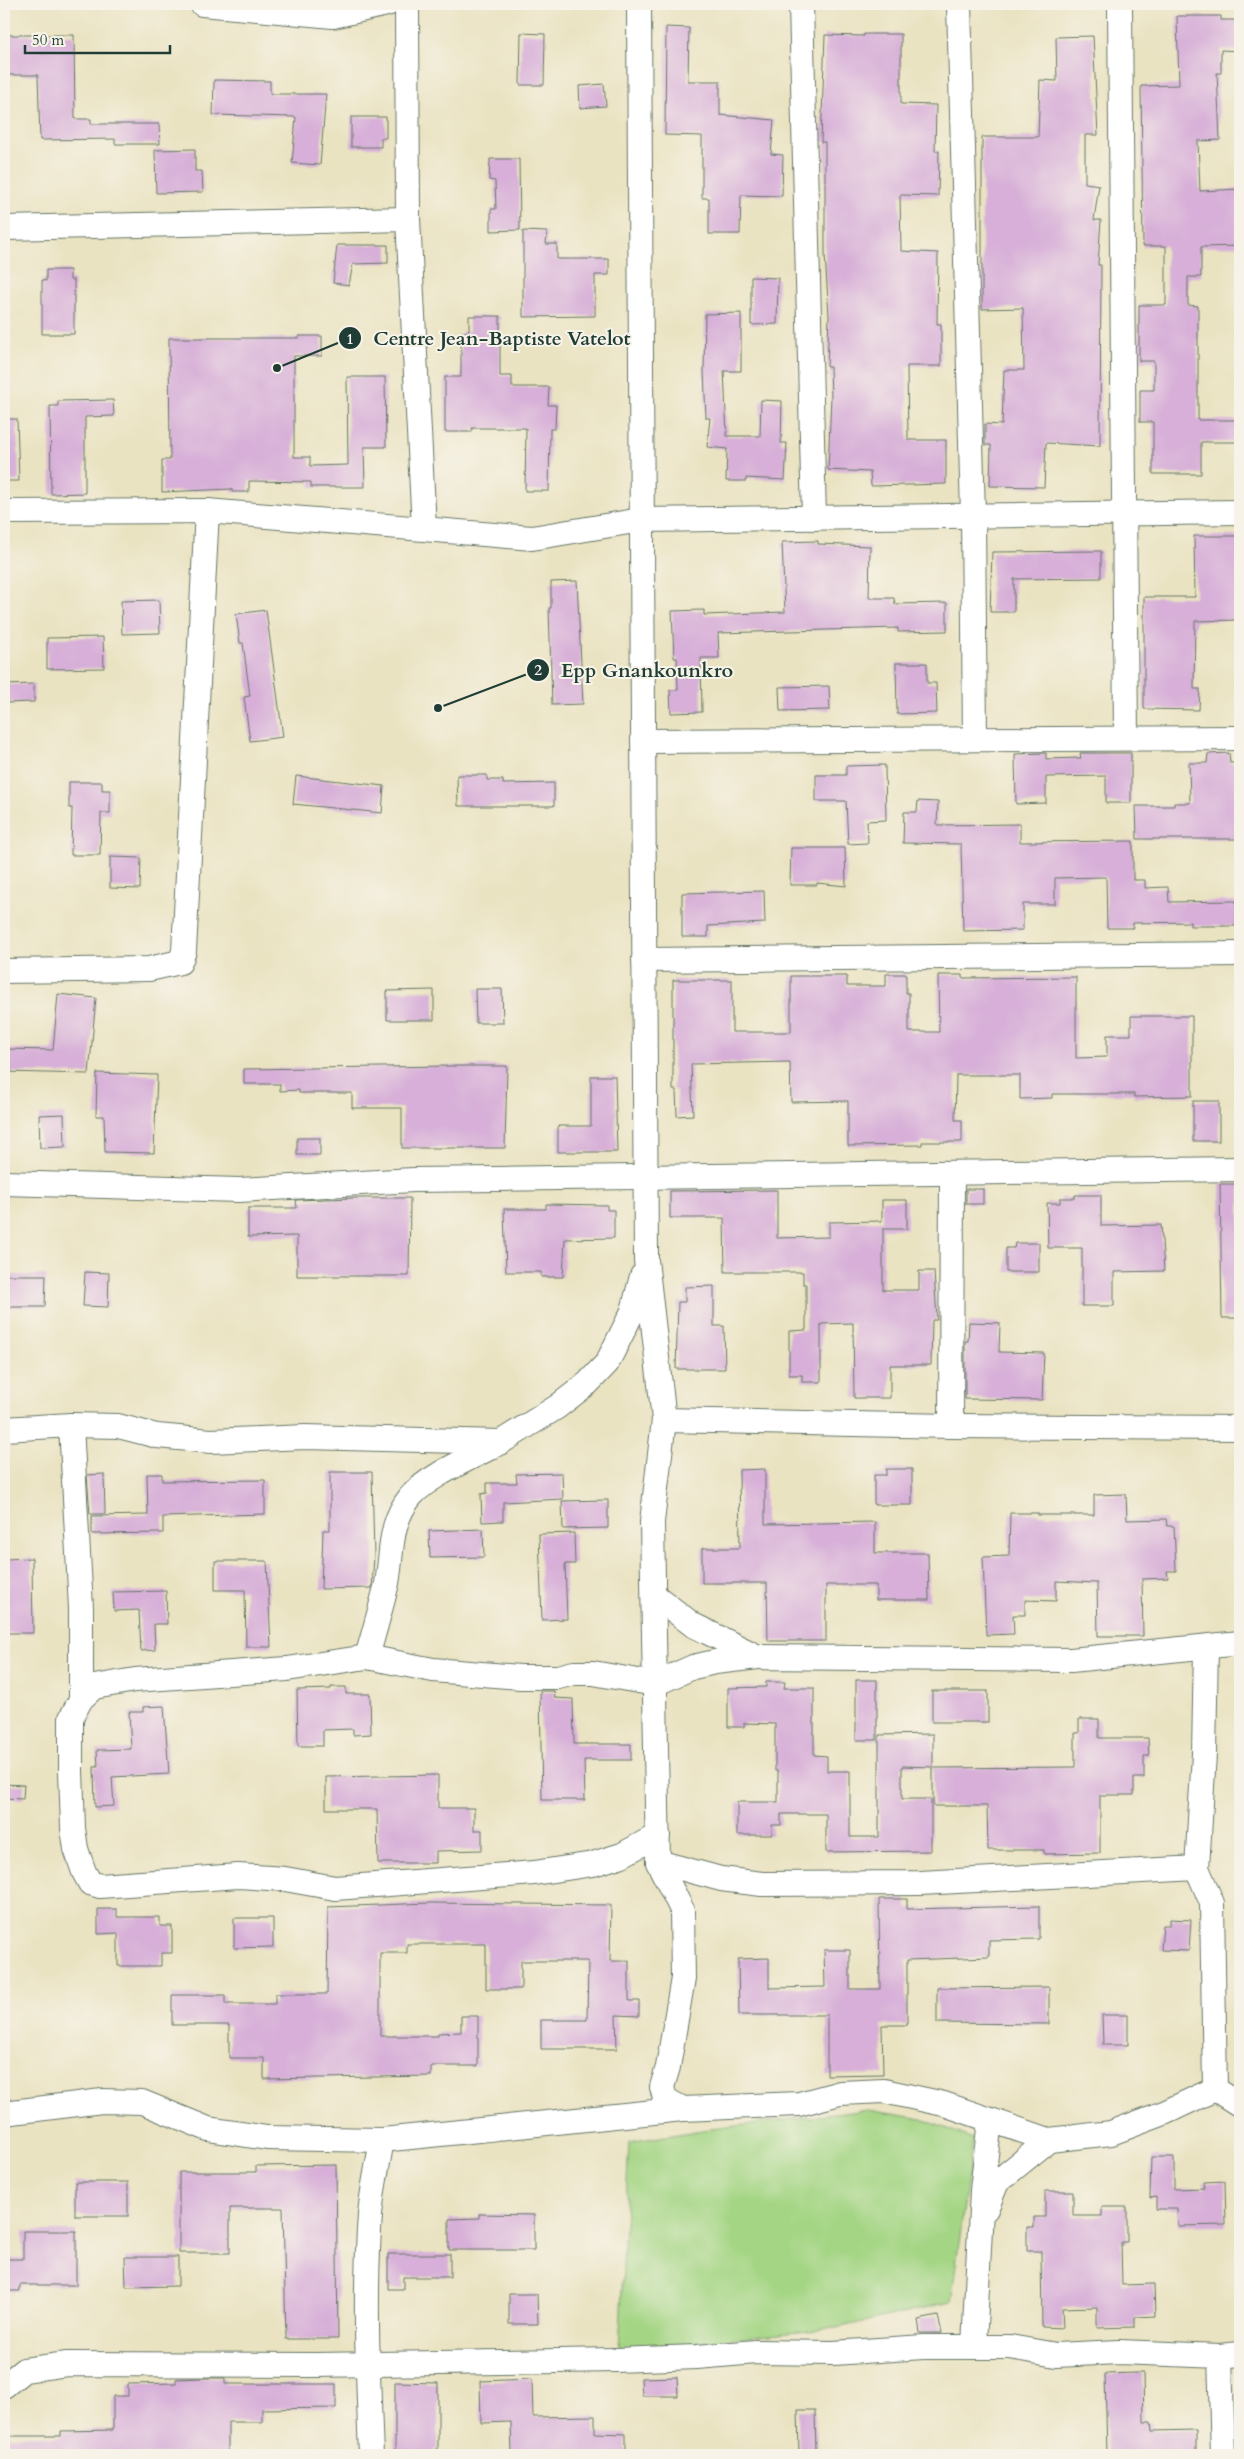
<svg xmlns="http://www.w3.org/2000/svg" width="1244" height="2459" font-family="Cardo,serif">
  <rect width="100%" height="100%" fill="#f7f3e8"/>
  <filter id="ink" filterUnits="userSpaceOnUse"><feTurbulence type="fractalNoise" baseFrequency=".02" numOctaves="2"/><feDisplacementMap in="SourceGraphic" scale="10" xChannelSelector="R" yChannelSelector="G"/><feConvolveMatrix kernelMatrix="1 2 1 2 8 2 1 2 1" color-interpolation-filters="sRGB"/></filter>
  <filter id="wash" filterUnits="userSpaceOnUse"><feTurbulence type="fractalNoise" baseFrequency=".0096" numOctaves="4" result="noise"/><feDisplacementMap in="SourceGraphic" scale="20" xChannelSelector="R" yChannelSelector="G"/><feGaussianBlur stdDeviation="1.12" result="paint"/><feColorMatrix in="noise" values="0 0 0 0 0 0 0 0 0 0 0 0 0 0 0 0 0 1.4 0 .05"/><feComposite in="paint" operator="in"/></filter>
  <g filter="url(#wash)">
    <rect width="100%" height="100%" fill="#eae3c2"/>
    <path fill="#a4d584" stroke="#62895c" d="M868,2110L922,2119L973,2139L951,2302L837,2328L619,2351L629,2142L703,2130Z"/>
    <g id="blocks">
      <g fill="#d7afd8">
        <path d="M1177,16H1221V20H1240V51L1221,50V73H1217L1220,140L1198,141L1200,191L1240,189V246L1201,247V277H1188V305L1198,306V420H1240V442H1201V474H1153V422H1140V390H1154V361H1139V305H1166V246H1143L1141,86L1179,85Z"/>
        <path d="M666,27L689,28L688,81H720V115L774,120L771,154L783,155L782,196L741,195L740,234H709V198H702V136L665,135Z"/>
        <path d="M521,33L545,34L544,85H520Z"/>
        <path d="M864,34H901V104L936,105L935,151H939L938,196L900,195L901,251L938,253L937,324H941V366H907L908,440H946V484L871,486L870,472L828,470L831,397L830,367H827L829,316L825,255V142H821L825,35L864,36Z"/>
        <path d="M4,35H74L75,119H91V124H159L160,144H115V139L40,140L38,75H4Z"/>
        <path d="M1093,36L1098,135H1085V183L1099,185L1094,220H1101L1098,265H1101L1100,446L1046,443L1044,487L990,486L991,445H985V424L1002,425L1004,370H1024L1023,308L982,309V137H1038L1040,80L1057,81L1056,37Z"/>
        <path d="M214,80L270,81V94H326L320,165L292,163L296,117L213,115Z"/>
        <path d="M604,84L606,106L580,108L579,86Z"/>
        <path d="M351,117H386V138H381V147H351Z"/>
        <path d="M195,149V171H202L203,192L156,193L155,150Z"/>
        <path d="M490,159H519L520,230L491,231V209H496L495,181L489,180Z"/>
        <path d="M523,231L547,232L546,244H557V259H609V275H595V316L523,317Z"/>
        <path d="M337,245H388V263L353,264L349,285L333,283Z"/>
        <path d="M46,270H70V280H74V334H42V280L46,281Z"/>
        <path d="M751,277L778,278L777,324L751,325Z"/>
        <path d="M741,313V371H724L727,436H760L761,400L782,401L781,443H787L785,480L746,478V481H726L727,449L707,447L710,418H706L704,371L705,314Z"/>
        <path d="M469,316H500V376H512V387H549L548,405H556L555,429H550L549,491H525L526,428H472V432H445V377H461V332H469Z"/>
        <path d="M299,336H322V356H294V457H310V466L348,465L347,377H385L386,447H364L365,487H311V482L249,481V492H232V489L162,492V460H170L169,338H299Z"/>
        <path d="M113,400L114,416L85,417V493L51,494L50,406H58V401Z"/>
        <path d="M4,419H17L19,481H4Z"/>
        <path d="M1194,536H1240V620L1195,621L1194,689H1200L1199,710L1144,709V597H1195Z"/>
        <path d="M818,541V544L870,546L869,598H894L895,604L947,603V631L898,632V628L718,633L719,658H701L702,712L671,713L670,690H678L677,658H674L672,611L704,610V615L785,612L782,542Z"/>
        <path d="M1101,551V578L1014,579V612H990L992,552Z"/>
        <path d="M577,581L583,704L552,705L549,608H551V582Z"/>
        <path d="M159,600L160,633L122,634L121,601Z"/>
        <path d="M266,610L283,737L250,741L244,697L250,696L243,643H240L236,614Z"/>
        <path d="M103,637L104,668L47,669V638Z"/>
        <path d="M896,663H927V683H936L937,713L897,714Z"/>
        <path d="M34,684V702L4,703V685Z"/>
        <path d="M829,686L830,710L780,711L779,687Z"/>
        <path d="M1046,753V759L1081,758L1080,753H1131V803H1106V776L1046,777V803L1016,804L1015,754Z"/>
        <path d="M1229,753L1230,763H1240V839H1137L1136,806H1174V803H1190L1189,763H1207L1208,754Z"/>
        <path d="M885,765L886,820L867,821L868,843L848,844L846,801H816V775H846V766Z"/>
        <path d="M457,775H487V780H503V784L554,783V806H458Z"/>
        <path d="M296,776L384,786L382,813L293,804Z"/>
        <path d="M69,782H102V790H110V813H101L100,855H71L72,808H69Z"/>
        <path d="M918,801L938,802L937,825L1020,824V842L1133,841V880H1145V888L1168,887L1169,902L1236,901V926H1190V922L1133,923V928H1107L1106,877L1055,878V904H1023V930L963,931L961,844L903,843L904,812H917Z"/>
        <path d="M791,848H845L846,886L817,883V885H790Z"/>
        <path d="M110,857L141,858L140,889L110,888Z"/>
        <path d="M764,891L765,923L708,926V937H682V893Z"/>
        <path d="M886,974H906V993H909V1032H939L938,975H962V978L1076,977V1058L1107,1057V1035H1131V1016H1192V1096L1134,1097V1094H1052V1098L1020,1099V1075H956L955,1120H962V1142H922V1145L848,1146V1101L791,1102L790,1062L691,1064L693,1115L677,1116L676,1090H673V980H732V1032H791V976H847V986H886Z"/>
        <path d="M475,989H502L503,1023H476Z"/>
        <path d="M434,990V1020H387V991Z"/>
        <path d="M58,994L96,998L89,1074L4,1072V1049L53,1050Z"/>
        <path d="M450,1066H507L505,1148H402V1108H352V1093H299V1090L280,1091V1084H244V1069Z"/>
        <path d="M97,1073L157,1075L154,1153L105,1152L104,1116H96Z"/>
        <path d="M591,1076H615L617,1152H558V1126H591Z"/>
        <rect x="1193" y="1101" width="26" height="40"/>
        <path d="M64,1114L65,1147L40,1148L39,1115Z"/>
        <rect x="297" y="1138" width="23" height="17"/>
        <path d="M1220,1184H1240V1318H1222Z"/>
        <rect x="966" y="1189" width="17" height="15"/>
        <path d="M777,1190V1238L829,1237V1222L882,1221V1200H907V1229H883V1290H919V1271H934L937,1320H932L931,1365H890V1398H854L853,1323L821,1324V1382H802V1375H789V1331L806,1330V1284H803V1272H725L724,1218H670V1191Z"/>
        <path d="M1075,1195H1101V1226L1161,1225L1164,1271L1114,1272V1306H1082V1248H1048L1047,1203H1060V1198H1075Z"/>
        <path d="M355,1198H410L409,1276H297V1236L248,1237V1208H297L296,1200Z"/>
        <path d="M546,1204L607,1205V1210H614V1238L565,1239L563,1277H541V1272H506L504,1209H546Z"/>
        <path d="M1015,1243H1039V1272H1006V1248H1014Z"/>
        <path d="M85,1272L109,1273L108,1307L83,1306Z"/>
        <path d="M4,1275H46L45,1307H4Z"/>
        <path d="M714,1286V1326H724L725,1369H676L678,1302H685V1287Z"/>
        <path d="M969,1322L1000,1323L999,1352L1044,1353L1042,1400L965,1399V1341H968Z"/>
        <path d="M765,1469V1524L875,1522V1553H928L929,1600H876V1585H826V1641H768L767,1583H702V1548H740L739,1470Z"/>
        <path d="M886,1469H912V1505H874V1475H886Z"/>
        <path d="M330,1472H372L374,1556L372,1588L321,1589L323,1530H330Z"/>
        <path d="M562,1473L563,1499L503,1502V1521L482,1522L481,1494L487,1493V1483H517L516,1474Z"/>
        <path d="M104,1474L105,1514H90L87,1475Z"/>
        <path d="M147,1474H162V1481L265,1480V1514L163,1517V1533L92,1534V1516L148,1515Z"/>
        <path d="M1126,1494L1127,1520L1166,1519L1167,1526H1174L1176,1571H1167L1168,1578L1142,1579L1143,1636H1098L1097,1583L1056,1581V1601L1025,1600V1615H1013L1014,1634L986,1635L983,1557L1009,1556L1010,1513H1038V1515H1094V1495Z"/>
        <path d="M608,1500V1528L563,1529L562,1501Z"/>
        <path d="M483,1529L484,1557L430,1558L429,1531Z"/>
        <path d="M574,1533L575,1564H565L567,1619L542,1620L539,1534Z"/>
        <path d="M32,1558L33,1633H4V1559Z"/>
        <path d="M215,1561H267L271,1647H246L245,1590H215Z"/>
        <path d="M166,1591L167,1624H154L155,1650L141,1651L139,1610L114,1611L113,1592Z"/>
        <rect x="856" y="1680" width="21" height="60"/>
        <path d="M766,1682H785L784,1688H814V1755L827,1756V1771H850V1837H879V1735L933,1734V1767L902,1766V1799H931V1851L826,1852V1814H781V1825H772V1835H737V1802H778V1771H775V1724L744,1723V1727H728V1688L766,1687Z"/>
        <path d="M331,1687H346V1694H370L371,1734L353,1735V1729L323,1730V1746H298L297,1690L331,1689Z"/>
        <path d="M540,1691H554L555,1698L573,1699L574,1744H631V1760H584L585,1800H542Z"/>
        <rect x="932" y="1691" width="56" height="31"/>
        <path d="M164,1706L169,1774L112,1777L114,1806L95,1807L94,1767H98L97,1750L131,1749L129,1712H143V1707Z"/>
        <path d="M1079,1719H1099V1738H1148L1149,1756H1144V1778H1134V1795H1100V1853L1044,1854V1850H988L987,1806H933V1768L1075,1767V1733H1079Z"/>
        <path d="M438,1775V1808H474V1830H482V1850L436,1851V1863H378L377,1809H326V1777Z"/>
        <path d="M4,1784L24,1785L23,1799L4,1798Z"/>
        <path d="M879,1899H907V1909L1039,1906V1939L989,1940V1957L907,1960V2025H882L883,2074L827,2075V2015H739L738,1959L769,1958V1988L825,1987L824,1950H850V1989H880Z"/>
        <path d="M430,1903L611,1905L610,1961H629V2001H639V2016L616,2015L617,2049H541V2020H587L588,1961H521V1989H486V1944H407V1953H380V2036H438V2033L461,2032V2016H478V2066H431V2076L264,2079V2058H229V2025H172V1995H225V2004H275V1994H327L328,1907Z"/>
        <path d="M98,1909H117V1917H160V1926H172V1953H161V1966H118V1933L98,1934Z"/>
        <path d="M234,1918H273V1947L234,1948Z"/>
        <path d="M1170,1919L1191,1920L1189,1951L1161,1950L1163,1925H1170Z"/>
        <path d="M1049,1987V2024L937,2023V1988Z"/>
        <path d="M1102,2015H1128V2045H1103Z"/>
        <path d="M1151,2157H1174V2189L1204,2188L1203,2182L1225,2181L1226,2225L1178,2226L1177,2209H1156V2197L1150,2198Z"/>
        <path d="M336,2165L338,2339H286L283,2208H230V2253H179V2172H256V2166Z"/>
        <rect x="75" y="2182" width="53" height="34"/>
        <path d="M1045,2191H1073V2216H1102V2207H1127V2242H1121L1122,2285L1154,2284L1155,2316L1135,2317V2327L1097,2328V2307L1062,2308L1063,2328L1042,2327L1041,2251H1027V2227H1034V2217H1045Z"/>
        <path d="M479,2214L534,2215V2250H449V2219L479,2218Z"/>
        <path d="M23,2231H76V2285H20V2291H4V2259H23Z"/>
        <path d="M388,2254H450V2277H403V2289H388Z"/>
        <path d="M125,2257H178V2286L126,2287Z"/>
        <path d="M509,2294H537L538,2324H509Z"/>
        <path d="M938,2316L942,2333H920L918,2320Z"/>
        <path d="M1135,2373H1143L1144,2422H1151L1152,2431L1196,2430V2455H1107L1105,2374Z"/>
        <path d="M677,2377L678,2396H642L641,2378Z"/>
        <path d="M201,2378H225V2384H336V2408L262,2409V2422H228V2455H5V2436H61V2431L113,2430V2396H128V2384L176,2383V2379Z"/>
        <path d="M532,2379L533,2417L595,2416V2433L626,2434V2455H512L511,2422L481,2423L480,2381Z"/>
        <path d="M395,2382L438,2383V2450H434V2455H395Z"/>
        <path d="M798,2410H815L816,2455H799Z"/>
      </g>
    </g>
  </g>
  <g filter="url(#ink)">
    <use href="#blocks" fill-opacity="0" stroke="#676" stroke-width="1"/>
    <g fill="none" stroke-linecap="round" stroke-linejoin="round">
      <g stroke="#676" stroke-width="26">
        <g id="minor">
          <path d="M202,4L333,16L387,4"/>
          <path d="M407,4L408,219L424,528"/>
          <path d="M639,4L646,1260L664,1420L652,1522L658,1862L682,1910L683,1978L668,2067L662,2087L665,2099L683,2109"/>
          <path d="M801,4L814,518"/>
          <path d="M959,4L973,515L975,739"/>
          <path d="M1120,4L1126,738"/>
          <path d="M4,228L408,219"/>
          <path d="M4,512L207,511L532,538L641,520L1240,512"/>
          <path d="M643,741L1240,738"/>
          <path d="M644,960L1240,954"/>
          <path d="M4,971L149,969L180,962L184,951L207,511"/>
          <path d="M4,1183L239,1190L413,1180L1240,1169"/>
          <path d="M664,1420L951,1426L1240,1428"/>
          <path d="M71,1425L81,1608V1699"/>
          <path d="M951,1426L952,1174"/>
          <path d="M4,1429L71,1425L118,1426L157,1436L211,1441L305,1437L501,1442L557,1407L588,1383L607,1363L633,1311L642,1276"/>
          <path d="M654,1595L693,1625L758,1657"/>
          <path d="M1206,1647L1204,1754L1197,1868L1212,1903L1215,2089"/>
          <path d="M367,1657C374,1632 381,1608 387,1583C393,1551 388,1524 411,1496C428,1476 475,1456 499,1443"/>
          <path d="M658,1835L622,1855L593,1864L534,1873L335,1888L285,1879L238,1876L100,1886L90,1883L84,1872L76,1849L73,1828L71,1771V1718L81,1699L94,1687L135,1680L287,1669L367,1657L433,1670L520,1677H558L574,1673H593L655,1684L693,1667L715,1662L758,1657L1071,1660L1240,1643"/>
          <path d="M658,1862L721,1879L762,1884L920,1883L1197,1868"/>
          <path d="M1215,2089L1240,2105"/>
          <path d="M4,2113L102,2101L142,2102L208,2129L267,2138L382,2140L683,2109L799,2104L840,2093L884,2091L944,2104L1049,2140L1111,2133L1164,2113L1215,2089"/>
          <path d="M986,2209L997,2182L1049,2140"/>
          <path d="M974,2346L982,2190L990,2120"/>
          <path d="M1220,2356L1223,2455"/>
          <path d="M4,2386L24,2370L67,2364L316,2365L615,2360L697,2357L756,2352L833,2353L924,2347H1010L1056,2355L1119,2352L1220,2356L1240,2354"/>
          <path d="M371,2455C368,2375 364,2295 370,2215C372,2190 378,2164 382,2140"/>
        </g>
      </g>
      <use href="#minor" stroke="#fff" stroke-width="24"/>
    </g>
  </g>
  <path fill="none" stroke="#1f3d34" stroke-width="2" d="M277 368L350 338M438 708L538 670"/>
  <g fill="#1f3d34" stroke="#f7f3e8" stroke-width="2">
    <circle cx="277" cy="368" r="5"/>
    <circle cx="438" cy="708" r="5"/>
    <circle cx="350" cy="338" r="12"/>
    <circle cx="538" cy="670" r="12"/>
  </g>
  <g font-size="15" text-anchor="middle" font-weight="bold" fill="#fff">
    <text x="350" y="344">1</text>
    <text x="538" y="675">2</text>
  </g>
  <g font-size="20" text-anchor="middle" font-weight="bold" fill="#1f3d34" stroke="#f7f3e8" stroke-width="4" stroke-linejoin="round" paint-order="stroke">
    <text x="502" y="345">Centre Jean-Baptiste Vatelot</text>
    <text x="647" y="677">Epp Gnankounkro</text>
  </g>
  <rect width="1244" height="2459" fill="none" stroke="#f7f3e8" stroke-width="20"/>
  <path d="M25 45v8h145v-8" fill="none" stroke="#1f3d34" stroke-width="2.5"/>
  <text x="32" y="45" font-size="15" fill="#1f3d34" stroke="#f7f3e8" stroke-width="4" paint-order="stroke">50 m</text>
</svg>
